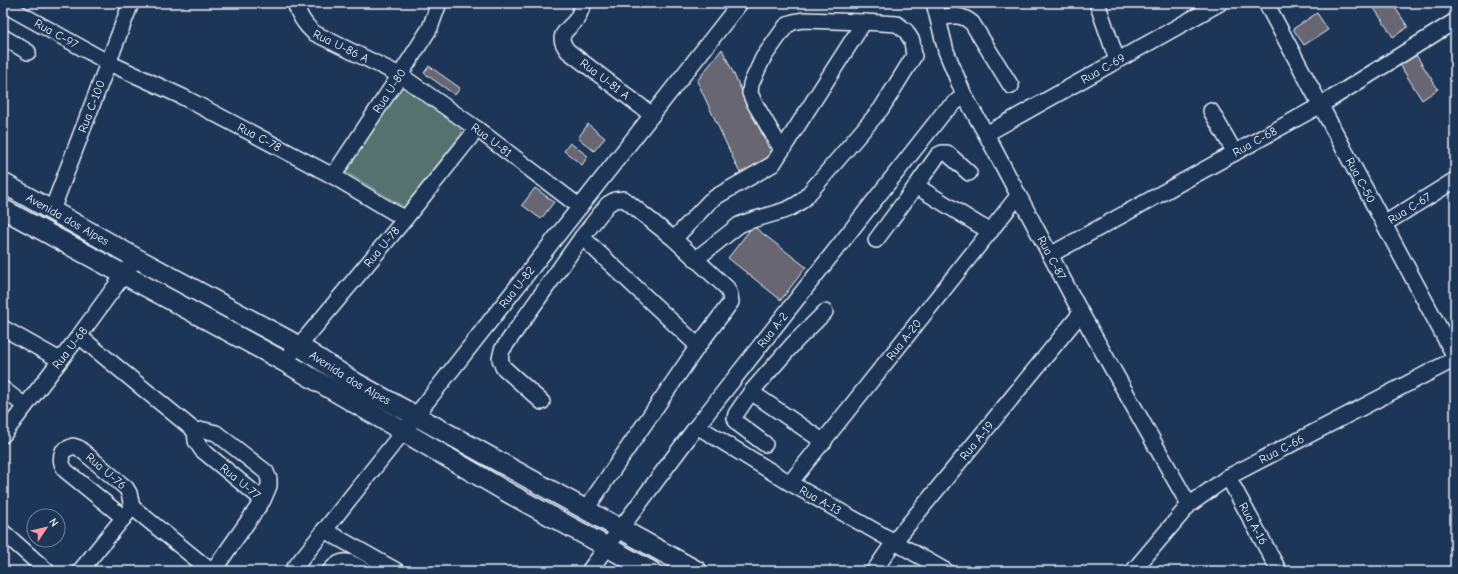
<svg xmlns="http://www.w3.org/2000/svg" width="1458" height="574" font-family="'Comic Neue',sans-serif">
  <rect width="100%" height="100%" fill="#1d3557"/>
  <filter id="ink" filterUnits="userSpaceOnUse"><feTurbulence type="fractalNoise" baseFrequency=".025" numOctaves="2"/><feDisplacementMap in="SourceGraphic" scale="8" xChannelSelector="R" yChannelSelector="G"/><feConvolveMatrix kernelMatrix="1 2 1 2 8 2 1 2 1" color-interpolation-filters="sRGB"/></filter>
  <g filter="url(#ink)">
    <path fill="#56726f" stroke="#9fb2b4" d="M401,86H412L459,122L462,133L404,207L346,172Z"/>
    <g fill="#686672" stroke="#e8f1f8">
      <path d="M1382,3H1392L1408,27L1393,37L1374,8Z"/>
      <path d="M1317,13L1328,30L1304,45L1293,29Z"/>
      <path d="M722,49L773,157L740,173L697,81Z"/>
      <path d="M1414,52L1438,89L1422,100L1398,62Z"/>
      <path d="M429,66L460,88L455,95L424,73Z"/>
      <path d="M588,124L605,138L594,151L578,138Z"/>
      <path d="M570,143L588,156L582,165L564,151Z"/>
      <path d="M535,188L554,202L541,219L522,205Z"/>
      <path d="M753,226L806,267L781,300L728,258Z"/>
    </g>
    <g fill="none" stroke-linecap="round" stroke-linejoin="round">
      <g stroke="#e8f1f8" stroke-width="18">
        <g id="minor">
          <path id="s1" d="M295,3C299,16 304,24 314,33L400,75L477,129L580,207"/>
          <path id="s2" d="M584,3C582,8 579,15 576,20C566,32 555,35 568,51L652,115"/>
          <path id="s3" d="M934,3L946,51L964,95L986,134L1081,313L1189,505"/>
          <path d="M1097,3L1117,60"/>
          <path id="s4" d="M1266,3L1455,357"/>
          <path id="s5" d="M3,4L109,63L183,97L333,176L405,219"/>
          <path d="M938,18C952,16 960,13 972,23L1011,86"/>
          <path d="M3,37L28,52"/>
          <path d="M1211,111L1235,153"/>
          <path id="s6" d="M986,134L1220,3"/>
          <path d="M782,150L864,22"/>
          <path id="s7" d="M333,176L400,75L430,28L439,3"/>
          <path d="M916,186L938,155L942,153H947L969,173"/>
          <path id="s8" d="M52,210L131,3"/>
          <path id="s9" d="M1384,224L1455,180"/>
          <path d="M582,237L608,204L615,200L624,199L674,239L727,288L730,295L731,302L698,346"/>
          <path d="M674,239L710,201L719,195L773,164L782,150L754,102L750,93L751,84L763,58L786,26L793,22L803,20L864,22L897,24L906,31L912,41L914,56L881,109L804,199C786,215 760,215 739,225L696,259"/>
          <path d="M876,240L916,186L979,225L991,231"/>
          <path id="s10" d="M1050,255L1321,105L1455,21"/>
          <path d="M3,328L60,360"/>
          <path d="M79,336L195,431"/>
          <path id="s11" d="M283,361L299,346L405,219L477,129"/>
          <path d="M3,389L25,406"/>
          <path d="M751,392L824,442"/>
          <path d="M542,402L503,367L500,359L502,350L582,237L698,346L586,509"/>
          <path id="s12" d="M697,426L790,483L946,571"/>
          <path id="s13" d="M3,435L79,336L136,258"/>
          <path d="M765,444L737,423L735,418L736,414L751,392L794,343L825,312"/>
          <path id="s14" d="M1228,477L1279,571"/>
          <path id="s15" d="M790,483L1018,196"/>
          <path id="s16" d="M124,518L66,471C61,464 60,459 63,451L73,446L79,448L126,488L129,493L132,507L211,571"/>
          <path d="M324,530L397,571"/>
          <path d="M3,532L47,571"/>
          <path d="M80,571L129,511"/>
          <path id="s17" d="M213,571L263,500L269,486V479L266,472L216,433L204,430L195,431L196,441L202,450L263,500"/>
          <path id="s18" d="M292,571L410,423L740,3"/>
          <path d="M330,571C343,556 351,562 365,571"/>
          <path id="s19" d="M589,571L697,426L944,112L964,95"/>
          <path id="s20" d="M874,571L894,542L1081,313"/>
          <path id="s21" d="M1133,571L1189,505L1228,477L1455,359"/>
        </g>
      </g>
      <g stroke="#e8f1f8" stroke-width="22">
        <g id="major">
          <path id="s22" d="M3,183L136,258L299,346L356,383L697,571"/>
          <path d="M3,209L283,361L505,491L651,571"/>
        </g>
      </g>
      <use href="#minor" stroke="#1d3557" stroke-width="15"/>
      <use href="#major" stroke="#1d3557" stroke-width="19"/>
    </g>
  </g>
  <g text-anchor="middle" dominant-baseline="central" stroke-width="3" stroke-linejoin="round" paint-order="stroke">
    <g font-size="12" fill="#e8f1f8" stroke="#1d3557">
      <text stroke="none"><textPath href="#s5" startOffset="61">Rua C-97</textPath></text>
      <text stroke="none"><textPath href="#s1" startOffset="66">Rua U-86 A</textPath></text>
      <text stroke="none"><textPath href="#s6" startOffset="134">Rua C-69</textPath></text>
      <text stroke="none"><textPath href="#s2" startOffset="103">Rua U-81 A</textPath></text>
      <text stroke="none"><textPath href="#s7" startOffset="102">Rua U-80</textPath></text>
      <text stroke="none"><textPath href="#s8" startOffset="111">Rua C-100</textPath></text>
      <text stroke="none"><textPath href="#s5" startOffset="289">Rua C-78</textPath></text>
      <text stroke="none"><textPath href="#s1" startOffset="244">Rua U-81</textPath></text>
      <text stroke="none"><textPath href="#s10" startOffset="234">Rua C-68</textPath></text>
      <text stroke="none"><textPath href="#s4" startOffset="201">Rua C-50</textPath></text>
      <text stroke="none"><textPath href="#s9" startOffset="30">Rua C-67</textPath></text>
      <text stroke="none"><textPath href="#s22" startOffset="74">Avenida dos Alpes</textPath></text>
      <text stroke="none"><textPath href="#s11" startOffset="151">Rua U-78</textPath></text>
      <text stroke="none"><textPath href="#s3" startOffset="282">Rua C-87</textPath></text>
      <text stroke="none"><textPath href="#s18" startOffset="362">Rua U-82</textPath></text>
      <text stroke="none"><textPath href="#s19" startOffset="303">Rua A-2</textPath></text>
      <text stroke="none"><textPath href="#s15" startOffset="183">Rua A-20</textPath></text>
      <text stroke="none"><textPath href="#s13" startOffset="110">Rua U-68</textPath></text>
      <text stroke="none"><textPath href="#s22" startOffset="398">Avenida dos Alpes</textPath></text>
      <text stroke="none"><textPath href="#s20" startOffset="166">Rua A-19</textPath></text>
      <text stroke="none"><textPath href="#s21" startOffset="195">Rua C-66</textPath></text>
      <text stroke="none"><textPath href="#s16" startOffset="149">Rua U-76</textPath></text>
      <text stroke="none"><textPath href="#s17" startOffset="272">Rua U-77</textPath></text>
      <text stroke="none"><textPath href="#s12" startOffset="144">Rua A-13</textPath></text>
      <text stroke="none"><textPath href="#s14" startOffset="53">Rua A-16</textPath></text>
    </g>
  </g>
  <rect width="1458" height="574" fill="none" stroke="#1d3557" stroke-width="16"/>
  <rect x="8" y="8" width="1442" height="558" fill="none" stroke="#e8f1f8" stroke-width="1.5" filter="url(#ink)"/>
  <g transform="translate(46 528) rotate(55)"><circle r="19" fill="#1d3557" stroke="#6e8097"/>
  <path d="M0-3L7 15L0 10L-7 15Z" fill="#ff9aa2"/>
  <text y="-6" font-size="11" font-weight="bold" text-anchor="middle" fill="#e8f1f8">N</text>
  </g>
</svg>
